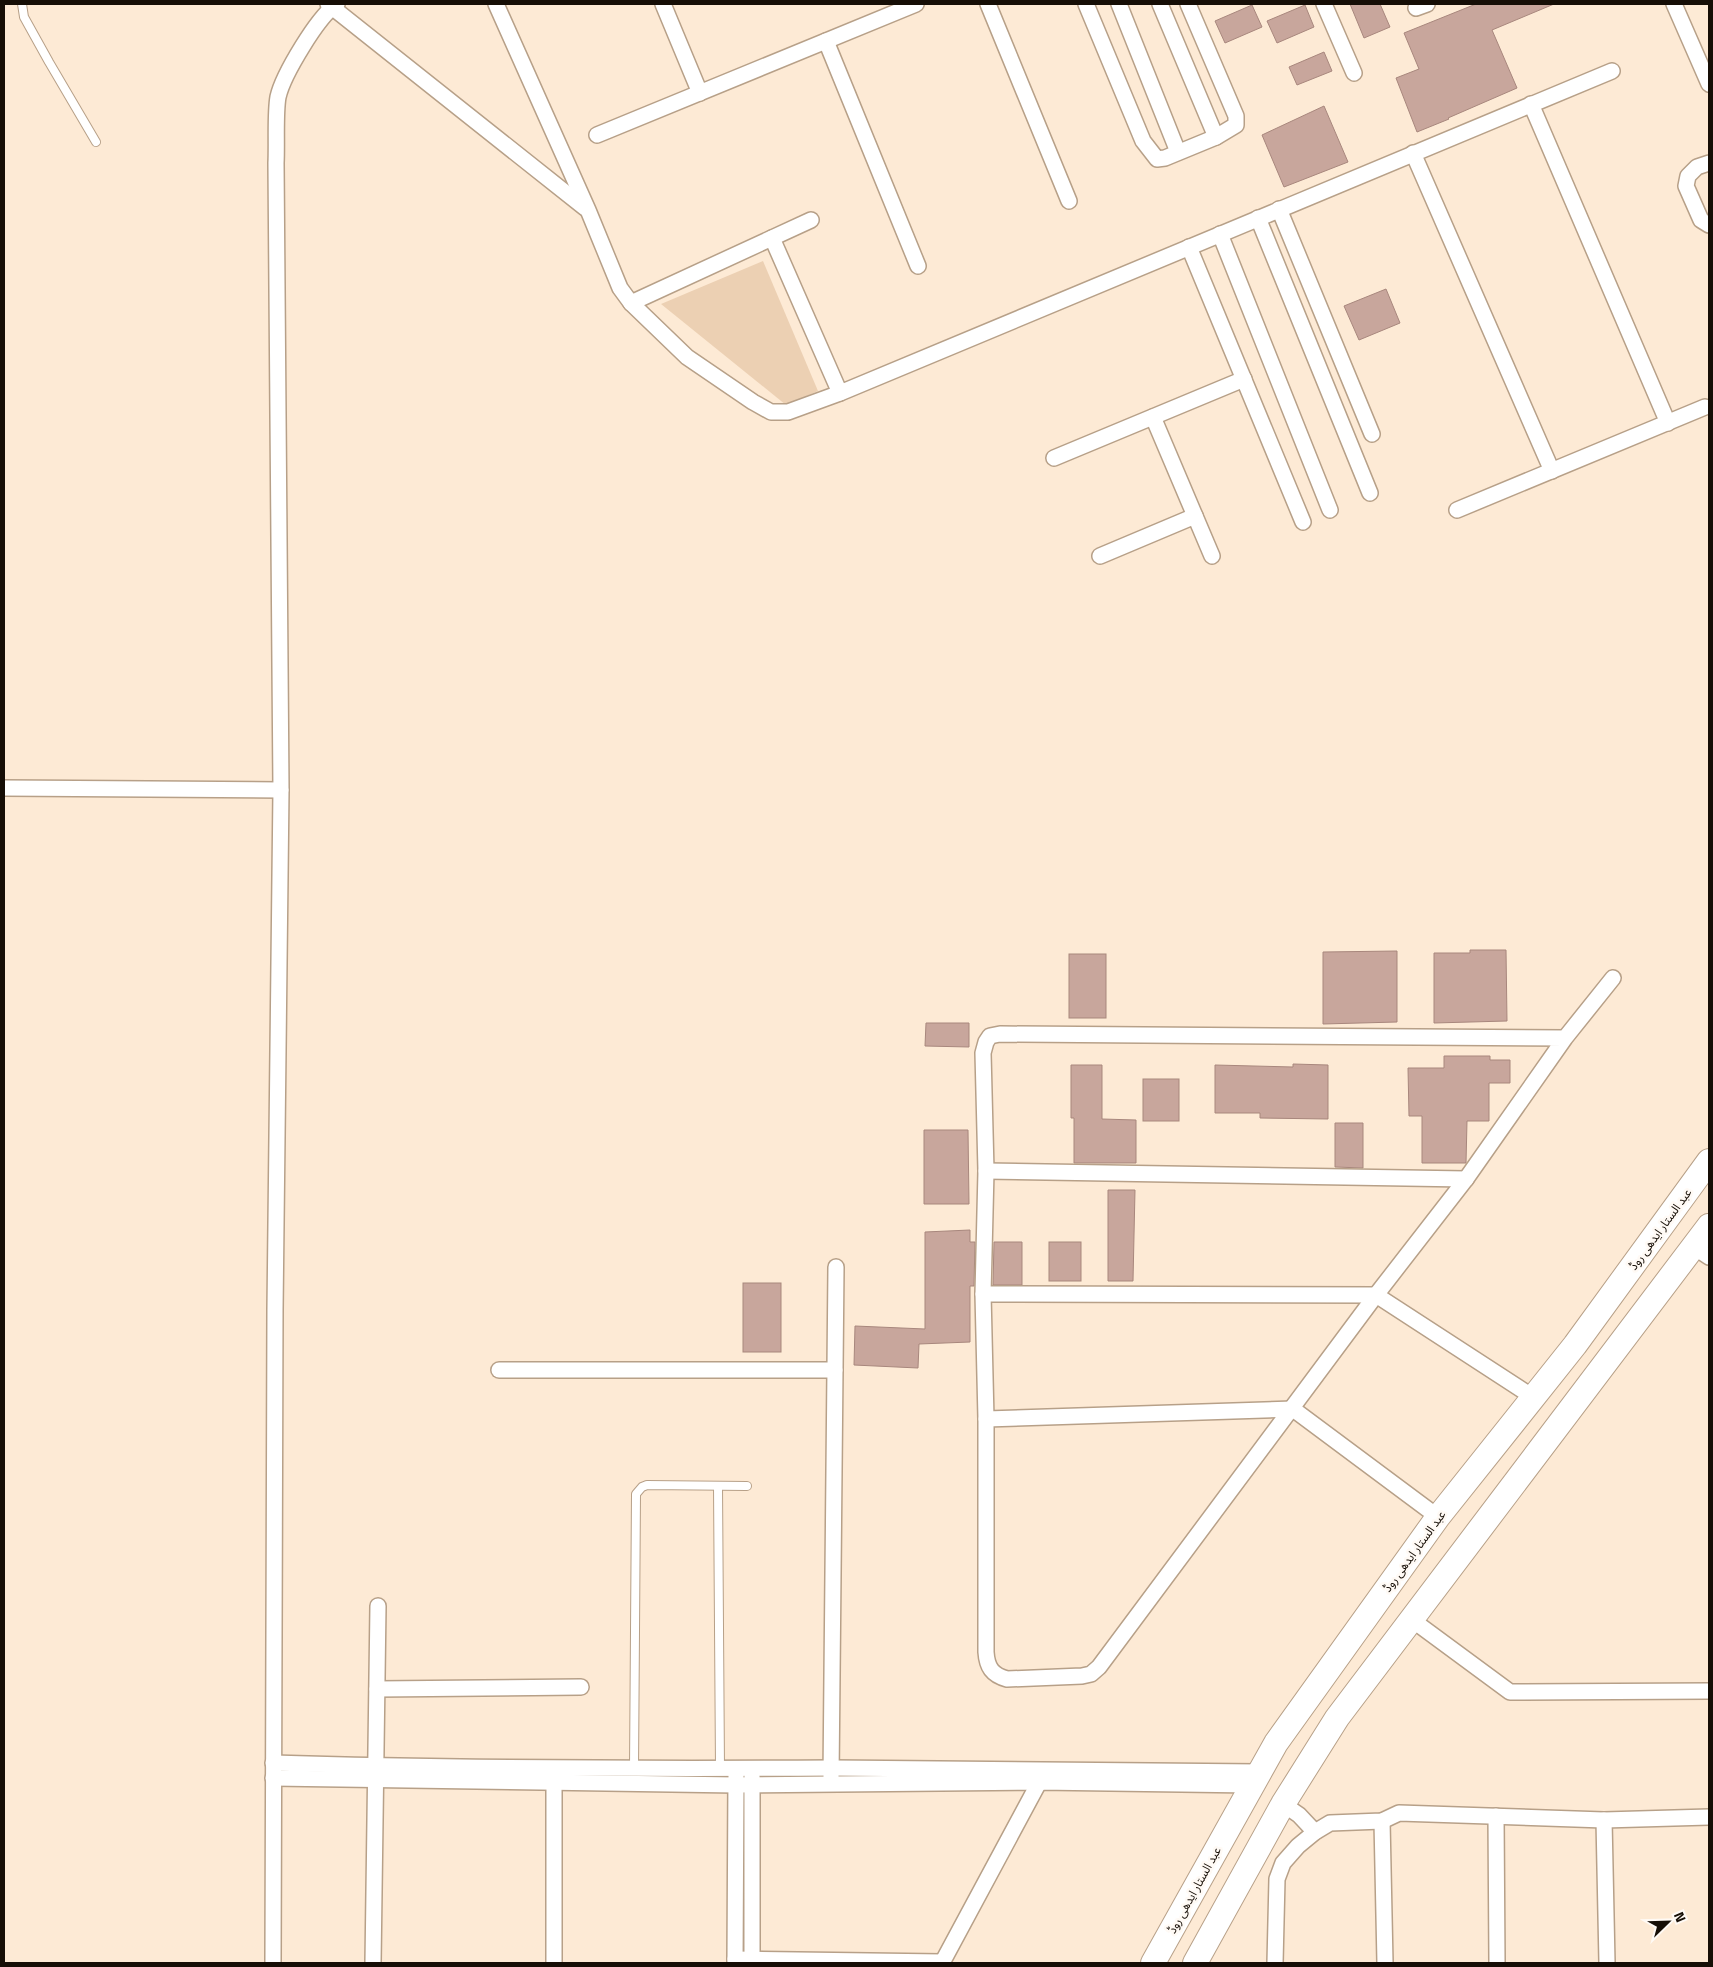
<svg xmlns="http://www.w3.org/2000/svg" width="1713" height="1967" font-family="'Titillium Web','Noto Sans Arabic',sans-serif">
  <rect width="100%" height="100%" fill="#fdead5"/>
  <path fill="#ecd0b3" d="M763,261L818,391L786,405L661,304Z"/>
  <g fill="#c8a69c" stroke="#a8877d">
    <path d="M1350,4H1380L1390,27L1364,38Z"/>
    <path d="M1476,4H1554L1492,30L1517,88L1448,118L1449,119L1417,132L1396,78L1419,69L1404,33Z"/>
    <path d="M1252,5L1262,27L1225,43L1215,21Z"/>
    <path d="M1305,5L1314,27L1277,43L1267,21Z"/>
    <path d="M1324,52L1332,71L1297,85L1289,67Z"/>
    <path d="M1324,106L1348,162L1284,187L1262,135Z"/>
    <path d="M1386,289L1400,323L1359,340L1344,306Z"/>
    <path d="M1470,950H1506L1507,1021L1434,1023V953H1470Z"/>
    <path d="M1397,951V1022L1323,1024V952Z"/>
    <rect x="1069" y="954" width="37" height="64"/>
    <path d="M926,1023H969V1047L925,1046Z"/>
    <path d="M1444,1056H1490V1060H1510V1083H1489V1121H1467L1466,1163H1422V1116H1409L1408,1068H1444Z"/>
    <path d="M1293,1064L1328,1065V1119L1260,1118V1113H1215V1065L1293,1067Z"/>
    <path d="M1071,1065H1102V1119L1136,1120V1163H1074V1118H1071Z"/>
    <rect x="1143" y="1079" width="36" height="42"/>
    <path d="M1335,1123H1363V1168L1335,1167Z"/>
    <path d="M924,1130H968L969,1204H924Z"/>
    <path d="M1108,1190H1135L1133,1281H1108Z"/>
    <path d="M970,1230V1242H975L974,1286H970V1342L919,1344L918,1368L854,1365L855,1326L925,1329V1232Z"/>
    <path d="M994,1242H1022V1285H993Z"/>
    <rect x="1049" y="1242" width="32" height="39"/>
    <rect x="743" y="1283" width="38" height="69"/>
  </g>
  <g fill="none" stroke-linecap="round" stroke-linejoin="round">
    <g stroke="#b7a088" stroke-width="10">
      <g id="service">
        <path d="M22,4L24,17L49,62L96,142"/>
        <path d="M718,1486L720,1768"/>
        <path d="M634,1768L636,1494L642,1487L647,1485L747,1486"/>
      </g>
    </g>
    <g stroke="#b7a088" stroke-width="18">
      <g id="minor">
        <path d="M328,4L585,208"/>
        <path d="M496,4L588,210L620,288L631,303L687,357L753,402L771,412H788L840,393L1612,71"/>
        <path d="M663,4L700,93"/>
        <path d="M988,4L1069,201"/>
        <path d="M1086,4L1143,141L1157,159L1165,158L1216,137L1236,125V116L1188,4"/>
        <path d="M1119,4L1178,152"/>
        <path d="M1160,4L1216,137"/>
        <path d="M1324,4L1354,73"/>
        <path d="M1674,4L1709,84"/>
        <path d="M1416,8L1427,4"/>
        <path d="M826,41L918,266"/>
        <path d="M1531,104L1668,423"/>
        <path d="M597,135L916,4"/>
        <path d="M1413,153L1552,471"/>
        <path d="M1709,163L1697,167L1688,176L1686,186L1701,220L1709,225"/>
        <path d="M1279,209L1372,434"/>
        <path d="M1258,218L1370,493"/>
        <path d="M1220,234L1330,510"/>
        <path d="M772,238L840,393"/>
        <path d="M1189,247L1303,522"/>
        <path d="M631,303L811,220"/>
        <path d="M1153,417L1212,556"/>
        <path d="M1054,458L1244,379"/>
        <path d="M1457,510L1705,407"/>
        <path d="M1100,556L1195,516"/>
        <path d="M4,788L281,790"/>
        <path d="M1565,1038L1000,1034L990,1036L986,1042L983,1053L986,1171L983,1294L986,1419V1652C987,1667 992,1675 1007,1679L1082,1676L1091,1674L1099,1667L1376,1295L1466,1179L1565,1038L1613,978"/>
        <path d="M986,1171L1466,1179"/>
        <path d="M1694,1247L1709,1257"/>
        <path d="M983,1294L1376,1295L1533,1397"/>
        <path d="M499,1370H835"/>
        <path d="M986,1419L1293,1409L1438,1517"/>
        <path d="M1411,1619L1510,1692L1709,1691"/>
        <path d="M377,1689L581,1687"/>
        <path d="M273,1763C460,1769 646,1769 833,1768C975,1768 1117,1770 1259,1772"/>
        <path d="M752,1776V1963"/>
        <path d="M273,1778L736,1785L1039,1782L1252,1785"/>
        <path d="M831,1778L836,1267"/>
        <path d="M1283,1804L1299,1815L1315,1832"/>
        <path d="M1496,1816L1497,1963"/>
        <path d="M1604,1820L1607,1963"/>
        <path d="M1382,1821L1385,1963"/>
        <path d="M735,1959L942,1962"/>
        <path d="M273,1963L275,1310L281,790L276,163C277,144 275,114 278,97C283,75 318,16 337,4"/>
        <path d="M373,1963L378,1606"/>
        <path d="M554,1963V1782"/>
        <path d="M735,1963L736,1775"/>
        <path d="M942,1963L1043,1775"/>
        <path d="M1275,1963L1277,1879L1283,1863L1298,1846L1315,1832L1330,1823L1382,1821L1399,1813L1604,1820L1709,1817"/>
      </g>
    </g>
    <g stroke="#b7a088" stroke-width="26">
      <g id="primary">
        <path d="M1153,1963L1276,1743L1438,1517L1575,1345L1709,1161"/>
        <path d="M1195,1963L1283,1804L1337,1718L1709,1226"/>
      </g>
    </g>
    <use href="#service" stroke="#fff" stroke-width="8"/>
    <use href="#minor" stroke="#fff" stroke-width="15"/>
    <use href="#primary" stroke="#fff" stroke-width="24"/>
  </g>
  <g text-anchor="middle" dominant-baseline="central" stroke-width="5" stroke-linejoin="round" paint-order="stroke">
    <g font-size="12" fill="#160e06" stroke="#fffaf5">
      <text transform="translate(1660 1229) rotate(-54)">عبد الستار ایدھی روڈ</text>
      <text transform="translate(1414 1551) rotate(-54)">عبد الستار ایدھی روڈ</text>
      <text transform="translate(1194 1890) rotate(-61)">عبد الستار ایدھی روڈ</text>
    </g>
  </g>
  <rect width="1713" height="1967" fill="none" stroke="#160e06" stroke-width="10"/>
  <g transform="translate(1668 1922) rotate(67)" stroke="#fffaf5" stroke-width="4" paint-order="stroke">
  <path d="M0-4L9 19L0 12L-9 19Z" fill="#160e06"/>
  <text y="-8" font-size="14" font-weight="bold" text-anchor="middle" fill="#160e06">N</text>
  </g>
</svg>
